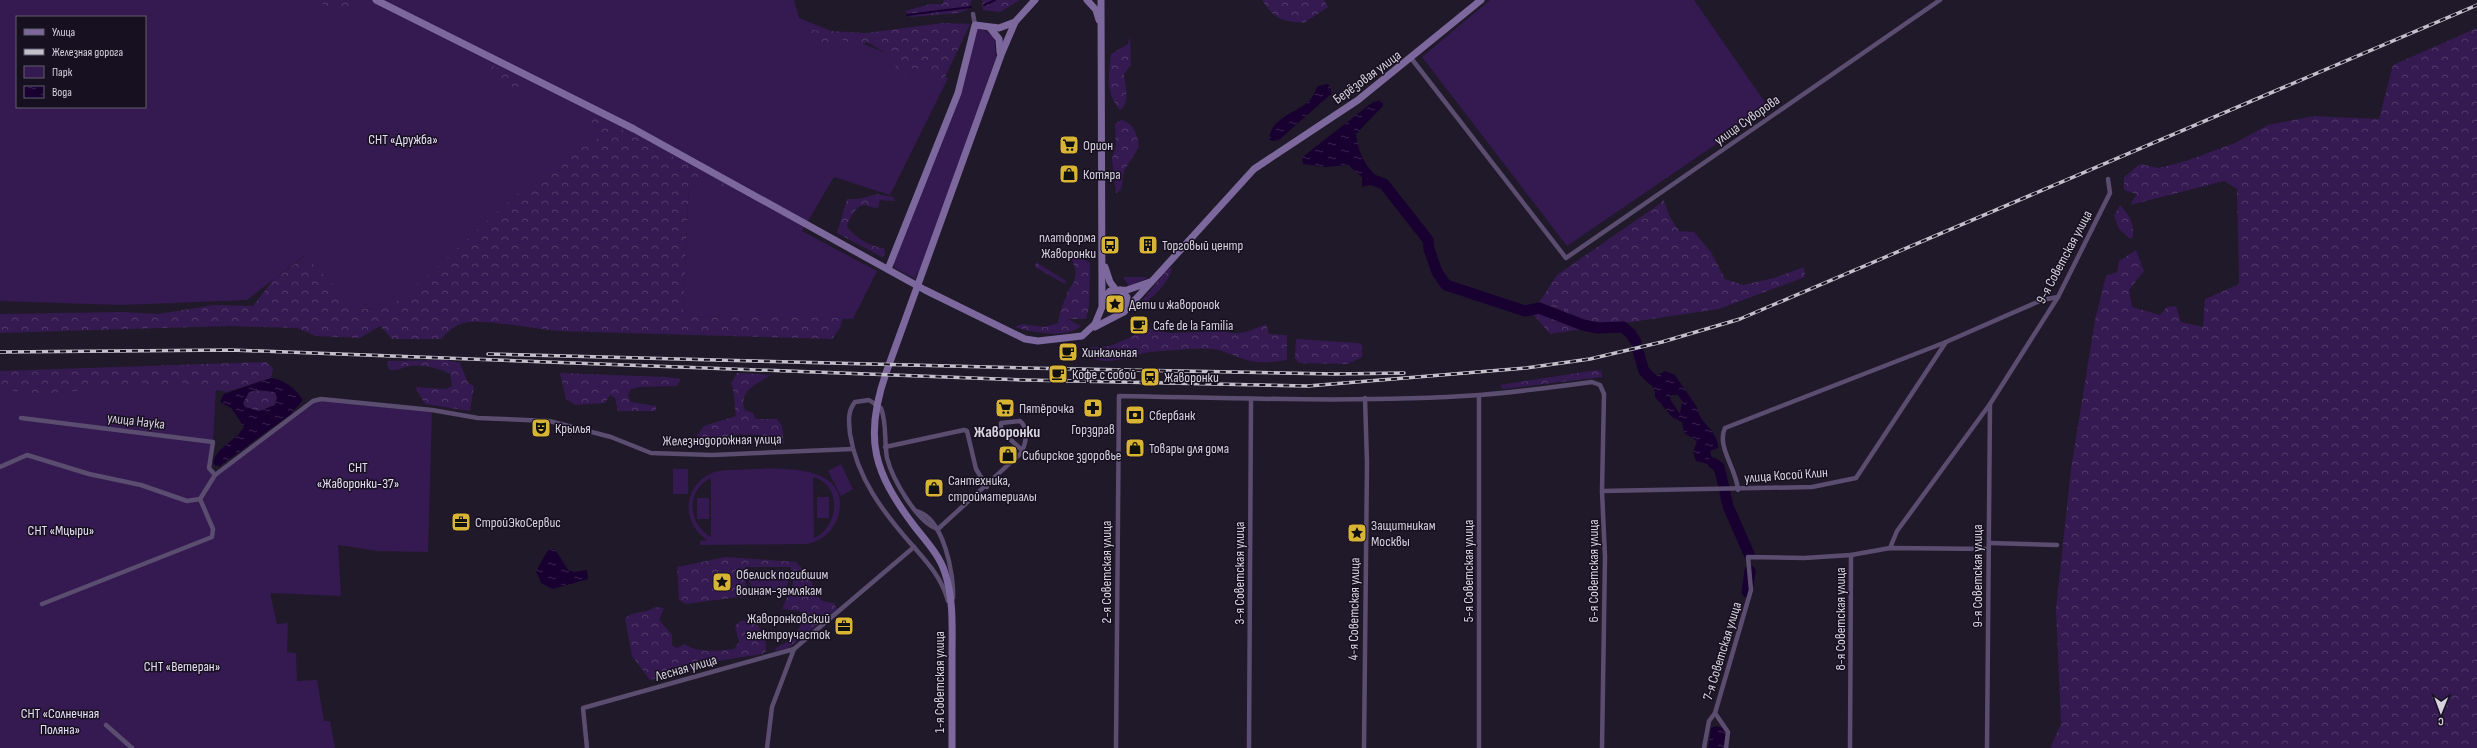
<svg xmlns="http://www.w3.org/2000/svg" width="2477" height="748" font-family="'Sofia Sans Condensed',sans-serif">
  <defs>
    <pattern id="forest-crowns" width="20" height="18" patternUnits="userSpaceOnUse"><rect width="20" height="18" fill="#341a50"/><path d="M2 6a3 3 0 1 1 6 0M12 15a3 3 0 1 1 6 0" fill="none" stroke="#513a69"/></pattern>
    <pattern id="wetland-marsh" width="20" height="14" patternUnits="userSpaceOnUse"><rect width="20" height="14" fill="#341a50"/><path d="M1 5h8M5 5V1M11 12h8M15 12V8" fill="none" stroke="#513a69"/></pattern>
    <pattern id="water-ripples" width="26" height="14" patternUnits="userSpaceOnUse"><rect width="26" height="14" fill="#180030"/><path d="M2 4q2-2 4 0t4 0M15 11q2-2 4 0t4 0" fill="none" stroke="#39244e"/></pattern>
  </defs>
  <rect width="100%" height="100%" fill="#20192a"/>
  <g fill="#341a50" fill-rule="evenodd">
    <path d="M0,0H794L799,18L948,78L890,195L834,177L802,231L877,271L853,319L683,316L689,182L405,303L385,308L357,309L304,256L247,300L121,305L0,301ZM17,17H145V107H17Z"/>
    <path d="M1490,0H1694L1769,108L1567,246L1422,57Z"/>
    <path d="M976,28L986,31L994,37L996,57L920,273H917L915,279L895,268L893,261L927,178Z"/>
    <path d="M1123,277H1149L1129,286Z"/>
    <circle cx="1115" cy="303" r="7"/>
    <path d="M209,368L216,386L213,442L209,461L213,474L317,399L432,410L428,552L378,551L338,545L341,596L270,593L277,624L288,623L287,652L296,653L297,681L317,680L324,721H330L335,748H0V383Z"/>
    <path d="M841,464L853,489L841,496L828,471Z"/>
    <rect x="673" y="469" width="15" height="25"/>
    <path d="M726,470C759,470 855,456 838,517C833,532 821,541 807,544L700,545V541L707,540C675,519 687,472 726,470ZM813,477C843,485 839,527 814,538ZM711,478V537C688,525 685,490 711,478Z"/>
    <rect x="817" y="497" width="12" height="21"/>
    <rect x="697" y="498" width="12" height="21"/>
    <path d="M784,570L788,582L785,591L753,592L748,578L750,571Z"/>
  </g>
  <g fill="url(#forest-crowns)">
    <path d="M315,0H357L356,5L350,13L338,12Z"/>
    <path d="M944,0H972L968,9L959,13L910,17L905,11L931,4H943Z"/>
    <path d="M982,0H1020L1000,12L983,10Z"/>
    <path d="M1262,0H1324L1328,7L1304,23C1281,21 1275,20 1262,0Z"/>
    <path d="M943,23L970,24L944,79L914,67L905,75L899,71L886,53L867,42L859,47L850,46L842,39L828,46L816,47L810,30L866,33Z"/>
    <path d="M2477,28V748H2050L2061,724L2056,608L2071,469L2095,320L2106,276L2117,272L2119,261L2136,250L2144,271L2129,290L2132,307L2160,315L2167,307L2176,306L2181,322L2203,327L2205,299L2239,284L2237,189L2224,181L2130,205L2137,194L2124,190V177L2140,164L2159,168L2186,161L2235,143L2268,125L2314,116L2379,119L2393,65Z"/>
    <path d="M1130,36L1131,65L1124,74C1125,86 1131,102 1120,110C1105,92 1109,76 1111,54L1128,44Z"/>
    <path d="M485,64L496,67L528,83L530,89L528,93L511,91L484,70Z"/>
    <path d="M591,115L633,135L728,186L724,190L696,178L689,182L683,316L843,318L840,328L832,339L557,331C538,329 479,318 463,323C454,326 447,332 441,339H392L380,326L360,338L316,336L297,328L227,326L0,333V314H3L122,312L158,314L214,305L253,306L273,280L305,256L357,309L385,308L406,295L515,196L554,166L576,146L591,147L600,134L590,120Z"/>
    <path d="M1121,120C1135,124 1137,134 1139,147L1124,171L1121,190L1116,193L1112,159L1116,146L1115,124Z"/>
    <path d="M877,194L893,197L895,201L880,200L878,208C873,208 870,206 865,205C857,204 848,220 847,227C856,238 870,247 884,248L885,254L882,257L837,233L847,199H859Z"/>
    <path d="M1663,199L1670,217L1679,231L1694,232L1711,252L1725,279L1743,285L1774,278L1804,267L1805,277L1719,309L1550,334L1532,313L1557,275L1661,203Z"/>
    <path d="M2120,205C2129,215 2134,222 2133,237L2130,239L2119,229L2114,216Z"/>
    <path d="M1077,256L1090,263L1089,307L1086,319H1068L1081,326C1066,339 1033,333 1015,327L1022,324L1044,327L1058,323L1060,312L1068,291L1074,282L1076,272L1072,259Z"/>
    <path d="M1036,262L1066,281L1065,284L1035,267Z"/>
    <path d="M1172,267C1171,278 1158,293 1149,299L1146,308L1143,310L1140,308V303L1167,270Z"/>
    <path d="M1266,324L1269,334L1287,335V360C1255,365 1251,362 1222,351C1210,347 1189,349 1177,350C1165,351 1151,351 1140,354C1123,358 1104,367 1087,355L1086,348L1110,346L1149,329L1170,333L1224,331C1239,337 1252,330 1266,324Z"/>
    <path d="M1296,339L1359,343L1362,345V357L1348,364L1299,363L1295,358Z"/>
    <path d="M446,360L460,363L468,383L474,386L470,411L425,404L415,387L446,389L452,386L450,374C439,368 423,364 410,366C401,367 401,371 389,370L387,361Z"/>
    <path d="M266,362L273,368L271,378L226,392L179,382L160,389L138,382L112,388L39,394L0,389V371Z"/>
    <path d="M1597,370L1602,372V377L1503,389L1500,385Z"/>
    <path d="M560,373L666,377L681,379L677,386L639,387L631,389L628,395L631,402L656,406V411H618L615,398L610,395L605,403L575,405L566,399Z"/>
    <path d="M737,373L771,375C758,383 737,392 745,410L753,413L756,419H777L782,426L784,444L762,443V435C753,435 744,434 736,435C719,439 708,450 690,445L704,426L736,416C734,405 735,392 731,383Z"/>
    <path d="M258,390L275,392L277,398L275,405L259,411L245,407L243,403L249,392Z"/>
    <path d="M726,557L796,562C800,567 805,571 808,576C817,589 812,602 834,603L837,609L788,648L775,651L776,648L791,640L805,619L800,611L782,609L793,584L791,567H745L746,596L686,604L679,600L677,567Z"/>
    <path d="M655,607L664,608L659,620L672,635V645L677,648L685,644C695,653 721,651 734,649L739,642L735,626L740,621L752,620L765,634L766,651L762,654L723,660L650,680L632,656L625,618C635,610 646,614 655,607Z"/>
  </g>
  <path fill="url(#wetland-marsh)" d="M1544,303C1558,304 1567,310 1577,320L1573,324L1556,322L1539,308Z"/>
  <g fill="url(#water-ripples)" fill-rule="evenodd">
    <path d="M1328,84L1331,88V94L1279,140L1272,141L1269,139C1272,116 1296,114 1310,100C1314,96 1315,91 1318,86Z"/>
    <path d="M1382,100L1383,106L1356,134C1358,151 1363,162 1375,175L1370,185L1362,187V177L1348,165L1326,167L1303,164L1302,158L1305,155L1373,102Z"/>
    <path d="M1665,371L1675,375L1697,407C1699,424 1719,431 1718,448L1710,451L1713,463L1711,465L1696,461L1693,452L1697,441L1684,433L1682,422L1672,417L1655,397V391L1650,383L1654,377ZM1672,395H1678L1682,401L1680,414L1670,399Z"/>
    <path d="M271,378C285,380 295,388 303,400L291,414L220,466L216,467L213,462C219,445 234,443 244,427L231,408L220,402L224,394ZM258,390L275,392L277,398L275,405L259,411L245,407L243,403L249,392Z"/>
    <path d="M555,549L568,570L575,572L587,570L588,579L553,589L541,583L536,571L548,550Z"/>
    <path d="M1716,726L1723,728L1726,737L1724,748H1708L1711,728Z"/>
  </g>
  <g fill="none" stroke-linecap="round" stroke-linejoin="round">
    <g stroke="#180030" stroke-width="2">
      <path d="M984,5L995,0"/>
      <path d="M907,15L971,7"/>
    </g>
    <g stroke="#180030" stroke-width="11">
      <path d="M1373,180L1384,184L1428,240L1429,249L1437,272L1446,285L1525,311L1539,308L1583,325L1598,328L1623,327L1631,334L1636,342"/>
      <path d="M1638,351L1644,371L1652,379"/>
      <path d="M1713,463L1719,467L1724,487"/>
      <path d="M1725,493L1728,506L1749,554"/>
      <path d="M1747,592L1750,571"/>
    </g>
    <g stroke="#5a4d6f" stroke-width="4.5">
      <path d="M973,14L975,25"/>
      <path d="M1411,58L1566,258L1940,0"/>
      <path d="M21,418L213,442L209,468L215,475"/>
      <path d="M885,447L964,430L967,431L976,469L987,487"/>
      <path d="M0,467L27,455L89,474L141,485L187,501L200,499L215,475L313,401L321,399L432,410L478,418L549,421L611,437L651,453L712,455L853,449"/>
      <path d="M1738,490C1737,470 1716,446 1725,428L1946,342L2042,300L2058,297"/>
      <path d="M1602,491L1812,487L1856,478L1946,342"/>
      <path d="M916,511C944,518 954,574 953,598"/>
      <path d="M938,529C917,523 892,478 887,458C884,441 887,424 881,408L869,400L855,402C847,412 849,423 850,434C857,478 883,512 912,545C927,562 942,578 948,601"/>
      <path d="M938,529L1021,453C1026,444 1029,428 1020,421L1001,423V431L1023,451"/>
      <path d="M1989,543L2057,545"/>
      <path d="M1890,548L1897,531L1990,404L2058,297L2110,193L2108,179"/>
      <path d="M42,604L212,537L213,529L200,499"/>
      <path d="M106,725L132,748"/>
      <path d="M587,748L583,708L794,649L914,547"/>
      <path d="M767,748L772,707L794,649"/>
      <path d="M1116,748L1119,396C1239,398 1360,403 1480,395C1518,392 1555,387 1592,382L1600,385L1604,394L1602,491L1605,557L1602,748"/>
      <path d="M1249,748L1251,399"/>
      <path d="M1364,748L1367,463L1365,398"/>
      <path d="M1479,748V395"/>
      <path d="M1704,748L1709,721L1715,713"/>
      <path d="M1726,748L1728,732L1715,713L1751,590L1748,557L1804,558L1851,555"/>
      <path d="M1850,748L1851,555L1890,548L1989,549"/>
      <path d="M1987,748L1990,404"/>
    </g>
    <g stroke="#7d689d" stroke-width="7">
      <path d="M376,0L634,129L925,290L1025,339L1038,341L1082,336L1095,324L1102,307L1101,0"/>
      <path d="M1087,0L1096,10L1099,20"/>
      <path d="M990,28L999,39L1000,52"/>
      <path d="M1105,267L1110,282L1116,290"/>
      <path d="M888,269L958,93L975,25L999,28L1015,22"/>
      <path d="M1120,290L1127,297L1126,309"/>
      <path d="M1103,300L1110,291L1127,290L1150,282"/>
      <path d="M1095,327L1124,312L1254,169L1358,100L1481,0"/>
      <path d="M952,748C952,718 952,687 952,657C952,629 954,600 945,573C940,556 926,541 915,527C874,473 863,439 886,373L1001,55L1015,22L1035,0"/>
    </g>
    <g stroke="#c3bfcb" stroke-width="3.5">
      <g id="rail">
        <path d="M0,352L231,350L1025,380L1308,386L1526,368L1590,359L1662,342L1740,319L2477,5"/>
        <path d="M488,354L1025,368L1335,374L1404,373"/>
      </g>
    </g>
    <use href="#rail" stroke="#171020" stroke-width="2" stroke-dasharray="6" stroke-linecap="butt"/>
  </g>
  <defs>
    <g id="supermarket-square" transform="scale(1)"><rect x="-9" y="-9" width="18" height="18" rx="4" fill="#d8b434" stroke="#171020"/><path d="M-6-5.5h2.5l.6 2H6L4.5 2H-2.5L-4.4-4H-6ZM-1.5 3.2a1.3 1.3 0 1 0 .1 0ZM3 3.2a1.3 1.3 0 1 0 .1 0Z" fill="#111"/></g>
    <g id="shop-square" transform="scale(1)"><rect x="-9" y="-9" width="18" height="18" rx="4" fill="#d8b434" stroke="#171020"/><path d="M-5-2.5h2.3a2.7 3.5 0 0 1 5.4 0H5L5.5 6h-11ZM-1.5-2.5h3a1.5 2.3 0 0 0-3 0Z" fill="#111"/></g>
    <g id="bus-square" transform="scale(1)"><rect x="-9" y="-9" width="18" height="18" rx="4" fill="#d8b434" stroke="#171020"/><path d="M-5-6H5V4H4V6H2V4H-2V6H-4V4H-5ZM-3.5-4V0h7V-4ZM-3.5 1.2v1.5H-2V1.2ZM2 1.2v1.5H3.5V1.2Z" fill="#111"/></g>
    <g id="building-square" transform="scale(1)"><rect x="-9" y="-9" width="18" height="18" rx="4" fill="#d8b434" stroke="#171020"/><path d="M-4-6H4V6H1V3H-1V6H-4ZM-2.5-4.3h1.7v1.8h-1.7ZM.8-4.3h1.7v1.8H.8ZM-2.5-1h1.7V.8h-1.7ZM.8-1h1.7V.8H.8Z" fill="#111"/></g>
    <g id="sight-square" transform="scale(1)"><rect x="-9" y="-9" width="18" height="18" rx="4" fill="#d8b434" stroke="#171020"/><path d="M0-6L1.8-2.2L6-1.7L2.9 1.2L3.7 5.4L0 3.3L-3.7 5.4L-2.9 1.2L-6-1.7L-1.8-2.2Z" fill="#111"/></g>
    <g id="cafe-square" transform="scale(1)"><rect x="-9" y="-9" width="18" height="18" rx="4" fill="#d8b434" stroke="#171020"/><path d="M-5.5-4.5H6V0H3Q3 3.5 0 3.5H-2.5Q-5.5 3.5-5.5 0ZM3-3.2v2h1.7v-2ZM-6 4.5H4V6H-6Z" fill="#111"/></g>
    <g id="station-square" transform="scale(1)"><rect x="-9" y="-9" width="18" height="18" rx="4" fill="#d8b434" stroke="#171020"/><path d="M-3-6H3Q5-6 5-4V2Q5 4 3 4L4.5 6H3L1.5 4h-3L-3 6H-4.5L-3 4Q-5 4-5 2V-4Q-5-6-3-6ZM-3.5-4v3h7v-3ZM-3.5 1v1.5H-2V1ZM2 1v1.5H3.5V1Z" fill="#111"/></g>
    <g id="pharmacy-square" transform="scale(1)"><rect x="-9" y="-9" width="18" height="18" rx="4" fill="#d8b434" stroke="#171020"/><path d="M-2-6h4v4h4v4h-4v4h-4v-4h-4v-4h4Z" fill="#111"/></g>
    <g id="bank-square" transform="scale(1)"><rect x="-9" y="-9" width="18" height="18" rx="4" fill="#d8b434" stroke="#171020"/><path d="M-6-4H6V4H-6ZM0-2.3a2.3 2.3 0 1 0 0 4.6a2.3 2.3 0 1 0 0-4.6Z" fill="#111"/></g>
    <g id="theatre-square" transform="scale(1)"><rect x="-9" y="-9" width="18" height="18" rx="4" fill="#d8b434" stroke="#171020"/><path d="M-5-5.5Q0-4 5-5.5V0Q5 5 0 6Q-5 5-5 0ZM-3.3-2.5H-1v1.5H-3.3ZM1-2.5H3.3v1.5H1ZM-2.8 1Q0 5.5 2.8 1Z" fill="#111"/></g>
    <g id="office-square" transform="scale(1)"><rect x="-9" y="-9" width="18" height="18" rx="4" fill="#d8b434" stroke="#171020"/><path d="M-6-3h4V-5.5h4V-3h4V5H-6ZM-1-4.5V-3h2v-1.5ZM-6 0V1H6V0Z" fill="#111"/></g>
  </defs>
  <g fill-rule="evenodd">
    <use href="#supermarket-square" x="1069" y="145"/>
    <use href="#shop-square" x="1069" y="174"/>
    <use href="#bus-square" x="1110" y="245"/>
    <use href="#building-square" x="1148" y="245"/>
    <use href="#sight-square" x="1115" y="304"/>
    <use href="#cafe-square" x="1139" y="325"/>
    <use href="#cafe-square" x="1068" y="352"/>
    <use href="#cafe-square" x="1058" y="374"/>
    <use href="#station-square" x="1150" y="377"/>
    <use href="#supermarket-square" x="1005" y="408"/>
    <use href="#pharmacy-square" x="1093" y="408"/>
    <use href="#bank-square" x="1135" y="415"/>
    <use href="#theatre-square" x="541" y="428"/>
    <use href="#shop-square" x="1135" y="448"/>
    <use href="#shop-square" x="1008" y="455"/>
    <use href="#shop-square" x="934" y="488"/>
    <use href="#office-square" x="461" y="522"/>
    <use href="#sight-square" x="1357" y="533"/>
    <use href="#sight-square" x="722" y="582"/>
    <use href="#office-square" x="844" y="626"/>
  </g>
  <g text-anchor="middle" dominant-baseline="central" stroke-width="3" stroke-linejoin="round" paint-order="stroke">
    <g font-size="14" fill="#d6d2de" stroke="#171020">
      <text transform="translate(1367 77) rotate(-36)">Берёзовая улица</text>
      <text transform="translate(1747 120) rotate(-35)">улица Суворова</text>
      <text transform="translate(2064 257) rotate(-62)">9-я Советская улица</text>
      <text transform="translate(136 421) rotate(7)">улица Наука</text>
      <text transform="translate(722 440) rotate(-1)">Железнодорожная улица</text>
      <text transform="translate(1786 475) rotate(-4)">улица Косой Клин</text>
      <text transform="translate(1468 571) rotate(-90)">5-я Советская улица</text>
      <text transform="translate(1593 571) rotate(-90)">6-я Советская улица</text>
      <text transform="translate(1106 572) rotate(-90)">2-я Советская улица</text>
      <text transform="translate(1239 573) rotate(-90)">3-я Советская улица</text>
      <text transform="translate(1977 576) rotate(-90)">9-я Советская улица</text>
      <text transform="translate(1354 609) rotate(-89)">4-я Советская улица</text>
      <text transform="translate(1840 619) rotate(-90)">8-я Советская улица</text>
      <text transform="translate(1722 651) rotate(-73)">7-я Советская улица</text>
      <text transform="translate(686 668) rotate(-16)">Лесная улица</text>
      <text transform="translate(939 682) rotate(-90)">1-я Советская улица</text>
    </g>
    <g font-size="14" fill="#e6def4" stroke="#171020">
      <text x="403" y="139">СНТ «Дружба»</text>
      <text x="358" y="467">СНТ<tspan x="358" dy="16">«Жаворонки-37»</tspan></text>
      <text x="61" y="530">СНТ «Мцыри»</text>
      <text x="182" y="666">СНТ «Ветеран»</text>
      <text x="60" y="713">СНТ «Солнечная<tspan x="60" dy="16">Поляна»</tspan></text>
    </g>
    <g font-size="14" fill="#d6d2de" stroke="#171020" text-anchor="start">
      <text x="1083" y="145">Орион</text>
      <text x="1083" y="174">Котяра</text>
      <text x="1096" y="237" text-anchor="end">платформа<tspan x="1096" dy="16">Жаворонки</tspan></text>
      <text x="1162" y="245">Торговый центр</text>
      <text x="1129" y="304">Дети и жаворонок</text>
      <text x="1153" y="325">Cafe de la Familia</text>
      <text x="1082" y="352">Хинкальная</text>
      <text x="1072" y="374">Кофе с собой</text>
      <text x="1164" y="377">Жаворонки</text>
      <text x="1019" y="408">Пятёрочка</text>
      <text x="1149" y="415">Сбербанк</text>
      <text x="555" y="428">Крылья</text>
      <text x="1093" y="429" text-anchor="middle">Горздрав</text>
      <text x="1149" y="448">Товары для дома</text>
      <text x="1022" y="455">Сибирское здоровье</text>
      <text x="948" y="480">Сантехника,<tspan x="948" dy="16">стройматериалы</tspan></text>
      <text x="475" y="522">СтройЭкоСервис</text>
      <text x="1371" y="525">Защитникам<tspan x="1371" dy="16">Москвы</tspan></text>
      <text x="736" y="574">Обелиск погибшим<tspan x="736" dy="16">воинам-землякам</tspan></text>
      <text x="830" y="618" text-anchor="end">Жаворонковский<tspan x="830" dy="16">электроучасток</tspan></text>
    </g>
    <g font-size="16" font-weight="bold" fill="#d6d2de" stroke="#171020">
      <text x="1007" y="432">Жаворонки</text>
    </g>
  </g>
  <rect x="16" y="16" width="130" height="92" fill="#171020" stroke="#635e6c"/>
  <rect x="24" y="29" width="20" height="6" fill="#7d689d" stroke="#635e6c"/>
  <text x="52" y="36" font-size="12" fill="#d6d2de">Улица</text>
  <rect x="24" y="49" width="20" height="6" fill="#c3bfcb" stroke="#635e6c"/>
  <text x="52" y="56" font-size="12" fill="#d6d2de">Железная дорога</text>
  <rect x="24" y="66" width="20" height="12" fill="#341a50" stroke="#635e6c"/>
  <text x="52" y="76" font-size="12" fill="#d6d2de">Парк</text>
  <rect x="24" y="86" width="20" height="12" fill="url(#water-ripples)" stroke="#635e6c"/>
  <text x="52" y="96" font-size="12" fill="#d6d2de">Вода</text>
  <g transform="translate(2441 712) rotate(181)" stroke="#171020" stroke-width="3" paint-order="stroke">
  <path d="M0-3L7 15L0 10L-7 15Z" fill="#d6d2de"/>
  <text y="-6" font-size="11" font-weight="bold" text-anchor="middle" fill="#d6d2de">С</text>
  </g>
</svg>
